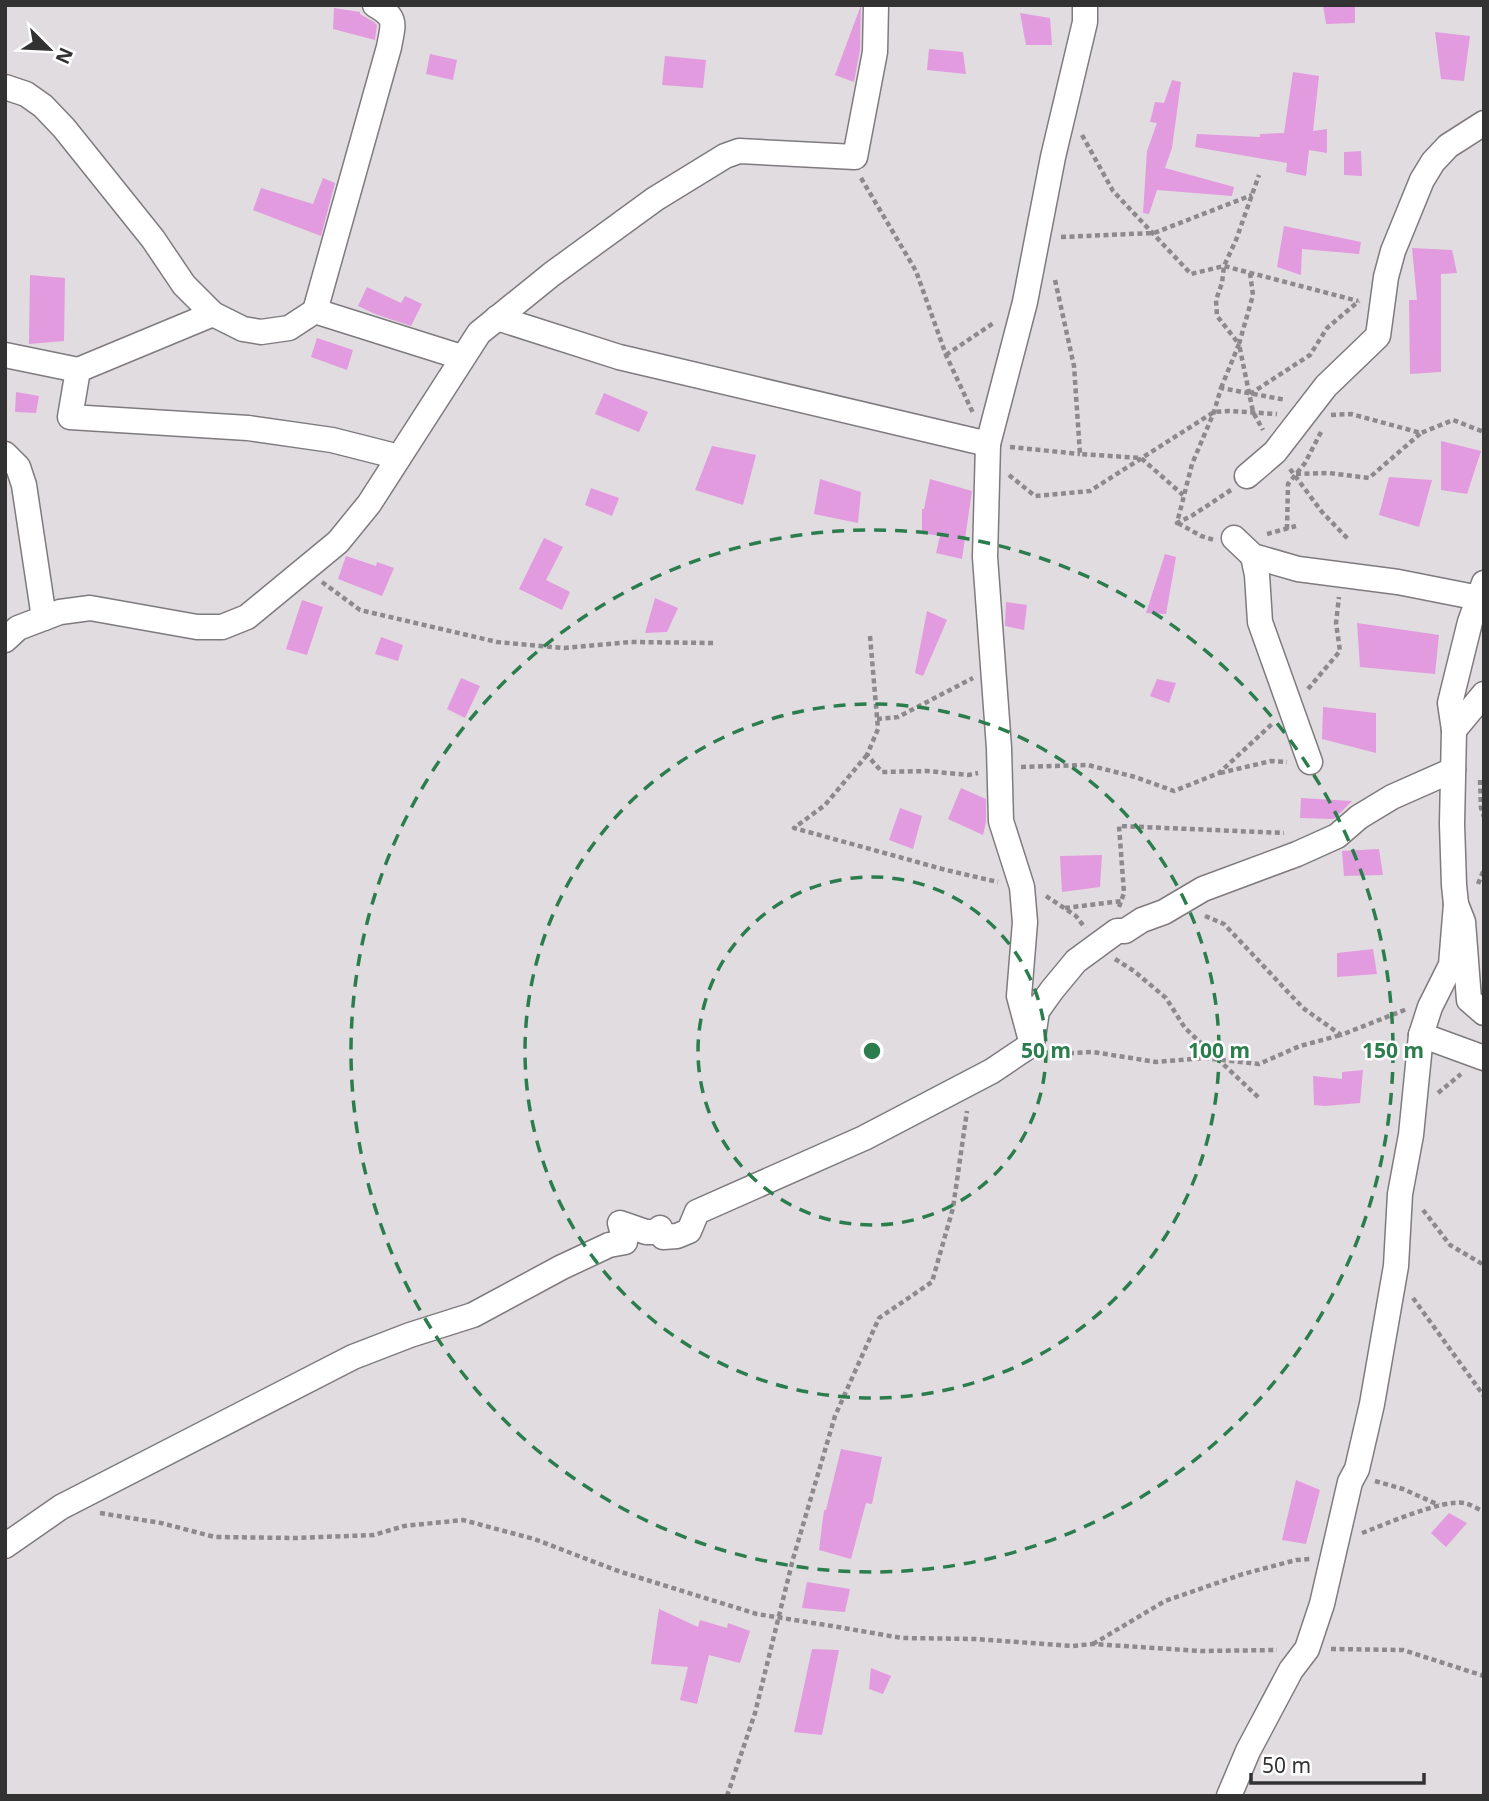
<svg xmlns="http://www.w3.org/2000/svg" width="1489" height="1801" font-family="'Noto Sans',sans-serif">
  <rect width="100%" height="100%" fill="#e1dce0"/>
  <g fill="#e29bde">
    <path d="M861,5L860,50L854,82L835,75Z"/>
    <path d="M1323,5H1355V23L1326,24Z"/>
    <path d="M334,8L360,12V14L374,22L377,25L375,40L333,29Z"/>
    <path d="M1020,13L1050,18L1052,45H1026Z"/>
    <path d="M1435,32L1470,36L1464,81L1441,79Z"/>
    <path d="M929,49L963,52L966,74L927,70Z"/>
    <path d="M430,54L457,60L453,80L426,74Z"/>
    <path d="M665,56L706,60L703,88L662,85Z"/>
    <path d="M1293,72L1319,76L1313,131L1327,129V153L1309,150L1306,176L1286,172L1287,163L1195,147L1197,134L1260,137V134L1284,133Z"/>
    <path d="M1172,80L1181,82L1172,148L1165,168L1234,187L1232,196L1157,190L1149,214L1143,213L1147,151L1157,123L1150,122L1155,102L1164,103Z"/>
    <path d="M1361,151L1362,176L1344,175V152Z"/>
    <path d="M323,178L335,183L321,236L253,210L261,188L313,204Z"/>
    <path d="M1284,226L1361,242L1359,254L1302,249L1301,275L1277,267Z"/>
    <path d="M1412,248L1452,250L1457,273L1441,274V372L1410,374L1409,300H1417Z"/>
    <path d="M30,275L65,278L64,341L29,344Z"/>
    <path d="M367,287L401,303L405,296L422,304L411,326L375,314L358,306Z"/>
    <path d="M317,338L353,350L347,370L311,357Z"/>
    <path d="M16,392L39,396L36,413L15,412Z"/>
    <path d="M604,393L648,412L639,432L595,414Z"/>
    <path d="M1441,441L1481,451L1467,494L1441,490Z"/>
    <path d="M712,446L756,455L743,505L695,490Z"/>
    <path d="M1389,477L1432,480L1419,527L1379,515Z"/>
    <path d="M820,479L861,492L858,523L814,514Z"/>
    <path d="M930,479L972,491L962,559L936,553L940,536L922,533V509H924Z"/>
    <path d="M591,488L619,498L612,516L585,505Z"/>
    <path d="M544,538L563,547L546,580L570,592L562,610L519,589Z"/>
    <path d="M1165,554L1176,557L1166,614L1146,613Z"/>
    <path d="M346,556L376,566L377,562L394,568L382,596L338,579Z"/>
    <path d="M655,598L678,608L667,632L645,633Z"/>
    <path d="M302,600L323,607L307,655L286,649Z"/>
    <path d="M1006,602L1027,605L1024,630L1005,626Z"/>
    <path d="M927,611L947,620L923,676L915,673Z"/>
    <path d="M1357,623L1439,635L1435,674L1360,667Z"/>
    <path d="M381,637L403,645L398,661L375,654Z"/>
    <path d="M461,678L480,686L465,718L447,709Z"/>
    <path d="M1157,679L1176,683L1169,703L1150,696Z"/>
    <path d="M1323,707L1376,713V753L1322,739Z"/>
    <path d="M961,788L986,799V822L983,835L948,819Z"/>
    <path d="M1301,798L1352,801L1334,819L1300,818Z"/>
    <path d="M900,808L922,816L913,849L889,840Z"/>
    <path d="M1379,849L1383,875L1344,876L1342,851Z"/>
    <path d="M1102,855L1100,887L1062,892L1060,856Z"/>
    <path d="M1373,949L1377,974L1337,977V953Z"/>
    <path d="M1363,1070L1360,1103L1325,1106L1314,1105L1313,1076L1342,1079V1072Z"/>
    <path d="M841,1449L882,1457L872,1504L866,1503L851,1559L819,1550L824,1510H826Z"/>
    <path d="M1296,1480L1320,1490L1306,1544L1282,1540Z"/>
    <path d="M1449,1513L1467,1523L1446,1547L1431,1533Z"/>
    <path d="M807,1582L850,1589L845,1612L802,1608Z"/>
    <path d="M659,1609L698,1627L700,1620L727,1628L728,1623L750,1631L740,1663L709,1655L697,1704L680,1700L688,1667L651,1664Z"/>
    <path d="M812,1649L839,1650L822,1735L794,1732Z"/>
    <path d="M871,1668L891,1676L883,1694L869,1689Z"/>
  </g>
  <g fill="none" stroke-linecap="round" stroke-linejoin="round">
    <g stroke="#7e7a7e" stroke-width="27">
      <g id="minor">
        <path d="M5,87L26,94L43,106L64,128L153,239L184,285L213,314L243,329L261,332L289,328L315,311L461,357"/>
        <path d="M315,311L389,47C393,24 398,18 375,5"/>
        <path d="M497,318L619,357L988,444"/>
        <path d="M5,355L78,370L70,417L248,428L332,440L399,457"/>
        <path d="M78,370L213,314"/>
        <path d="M5,454L18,467L24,485L44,618"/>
        <path d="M1247,476L1275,452L1326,386L1378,336L1386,277L1393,251L1422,180L1433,162L1448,146L1484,123"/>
        <path d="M1234,538L1253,556L1298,569L1398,582L1479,598"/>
        <path d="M1253,556L1257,575L1260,622L1310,762"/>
        <path d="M1484,583L1470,622L1450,703L1454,730L1452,824L1454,885L1456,904L1463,922L1469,1000L1484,1013"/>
        <path d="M5,640L18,628L60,612L90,608L197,627H222L247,617L338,542L369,504L479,333L552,274L655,199L725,156L739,151L855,157L875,52L876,5"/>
        <path d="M1454,730L1484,694"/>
        <path d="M1421,1035L1484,1058"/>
        <path d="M1030,1037L1019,996L1025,922L1022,887L1001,821L999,748L985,557L988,444L1025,302L1053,157L1085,22V5"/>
        <path d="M5,1546L61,1507L353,1357L410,1335L473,1315L562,1267L609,1245L625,1242L620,1223L646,1232H656L660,1228L663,1237L677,1236L689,1231L697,1212L864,1138L992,1071L1032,1044L1037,1011L1052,990L1076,961L1117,931H1125L1142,920L1164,912L1203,889L1297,854L1337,836L1359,817L1392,797L1453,770"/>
        <path d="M1229,1796L1248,1751L1291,1670L1307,1649L1322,1604L1350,1482L1357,1469L1372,1404L1396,1266L1400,1194L1411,1135L1421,1035L1430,1007L1451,965L1456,904"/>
      </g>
    </g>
    <g stroke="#8d8a8d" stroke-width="4.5" stroke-dasharray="5 3.5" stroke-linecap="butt">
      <path d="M1082,135L1113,191L1191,274L1224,266L1358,301"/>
      <path d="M861,178L916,271L946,355L973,413"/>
      <path d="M1061,237L1154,233L1252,195"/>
      <path d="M1250,273L1253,295L1239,344L1253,412L1263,430"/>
      <path d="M1055,280L1074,366L1080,454L1141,458L1183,495"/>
      <path d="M946,355L995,322"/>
      <path d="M1221,388L1239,344L1217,316L1216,300L1222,283L1224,266L1236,240L1259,175"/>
      <path d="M1250,394L1310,355L1327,328L1359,301"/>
      <path d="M1331,415L1351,414L1421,433L1453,420L1484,432"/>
      <path d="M1010,447L1080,454"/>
      <path d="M1290,469L1322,512L1348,539"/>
      <path d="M1296,474L1329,473L1369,478L1421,433"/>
      <path d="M1009,475L1035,496L1090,491L1214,412L1229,411L1277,414"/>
      <path d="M1231,490L1193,515L1177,523L1192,464L1214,412L1221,388L1286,400"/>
      <path d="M1178,523L1201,536L1214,540"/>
      <path d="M1287,529L1288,484L1305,463L1322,430"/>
      <path d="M1267,534L1296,526"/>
      <path d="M322,582L360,610L497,642L564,648L630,642L714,643"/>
      <path d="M870,636L878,729L867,755L882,772L927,771L968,775L978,773"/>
      <path d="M1308,689L1340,651L1336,623L1339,597"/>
      <path d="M877,719L898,717L973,678"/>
      <path d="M867,755L825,805L794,828L946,870L998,882"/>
      <path d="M1021,767L1088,765L1135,777L1174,791L1219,773L1272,724"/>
      <path d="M1220,773L1271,761L1287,762"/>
      <path d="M1480,780L1481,808L1484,817"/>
      <path d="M1478,884L1484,869"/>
      <path d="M1046,896L1076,916L1085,928"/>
      <path d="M1119,907L1124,893L1119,826L1284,833"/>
      <path d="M1065,908L1122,901"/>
      <path d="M1205,916L1224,924L1303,1008L1341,1035L1407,1009"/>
      <path d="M1115,959L1134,971L1166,998L1185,1028L1259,1098"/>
      <path d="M1052,1054L1093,1052L1156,1062L1204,1058L1259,1064L1300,1046L1341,1035"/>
      <path d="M1438,1093L1461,1074"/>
      <path d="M1423,1210L1450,1245L1484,1265"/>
      <path d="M1413,1298L1484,1396"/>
      <path d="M1375,1481L1403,1489L1439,1505"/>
      <path d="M100,1513L161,1523L215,1537L295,1538L374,1535L404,1526L463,1520L534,1539L621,1572L757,1614L832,1626L902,1638L976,1639L1072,1646L1093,1644L1201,1651L1277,1650"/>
      <path d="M1362,1533C1384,1525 1442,1499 1464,1503C1470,1504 1478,1509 1484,1512"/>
      <path d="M1093,1644L1165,1601L1243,1574L1296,1560L1311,1559"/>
      <path d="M1331,1649L1403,1650L1484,1676"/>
      <path d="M727,1796L755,1713L793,1559L835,1416L879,1318L932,1282L953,1208L967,1111"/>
    </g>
    <use href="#minor" stroke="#fff" stroke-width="24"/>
  </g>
  <g fill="none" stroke="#2c7d4e" stroke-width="3.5" stroke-dasharray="12 9">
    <circle cx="872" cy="1051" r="174"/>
    <circle cx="872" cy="1051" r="347"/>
    <circle cx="872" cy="1051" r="521"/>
  </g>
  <circle cx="872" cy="1051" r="10" fill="#2c7d4e" stroke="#fff" stroke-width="3.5"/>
  <g font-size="21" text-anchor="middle" font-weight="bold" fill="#2c7d4e" stroke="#fff" stroke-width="5" stroke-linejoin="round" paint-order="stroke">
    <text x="1046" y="1058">50 m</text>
    <text x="1219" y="1058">100 m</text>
    <text x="1393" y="1058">150 m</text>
  </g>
  <rect width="1489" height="1801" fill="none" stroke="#333233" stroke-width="14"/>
  <g transform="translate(49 49) rotate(114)" stroke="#ffffff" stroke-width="5" paint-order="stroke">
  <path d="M0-5L12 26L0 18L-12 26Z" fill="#333233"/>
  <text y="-10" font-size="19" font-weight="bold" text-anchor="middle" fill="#333233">N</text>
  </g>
  <path d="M1251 1773v10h173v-10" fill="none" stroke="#333233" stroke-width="3.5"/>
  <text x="1262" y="1773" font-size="21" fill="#333233" stroke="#ffffff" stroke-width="5" paint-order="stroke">50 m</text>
</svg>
